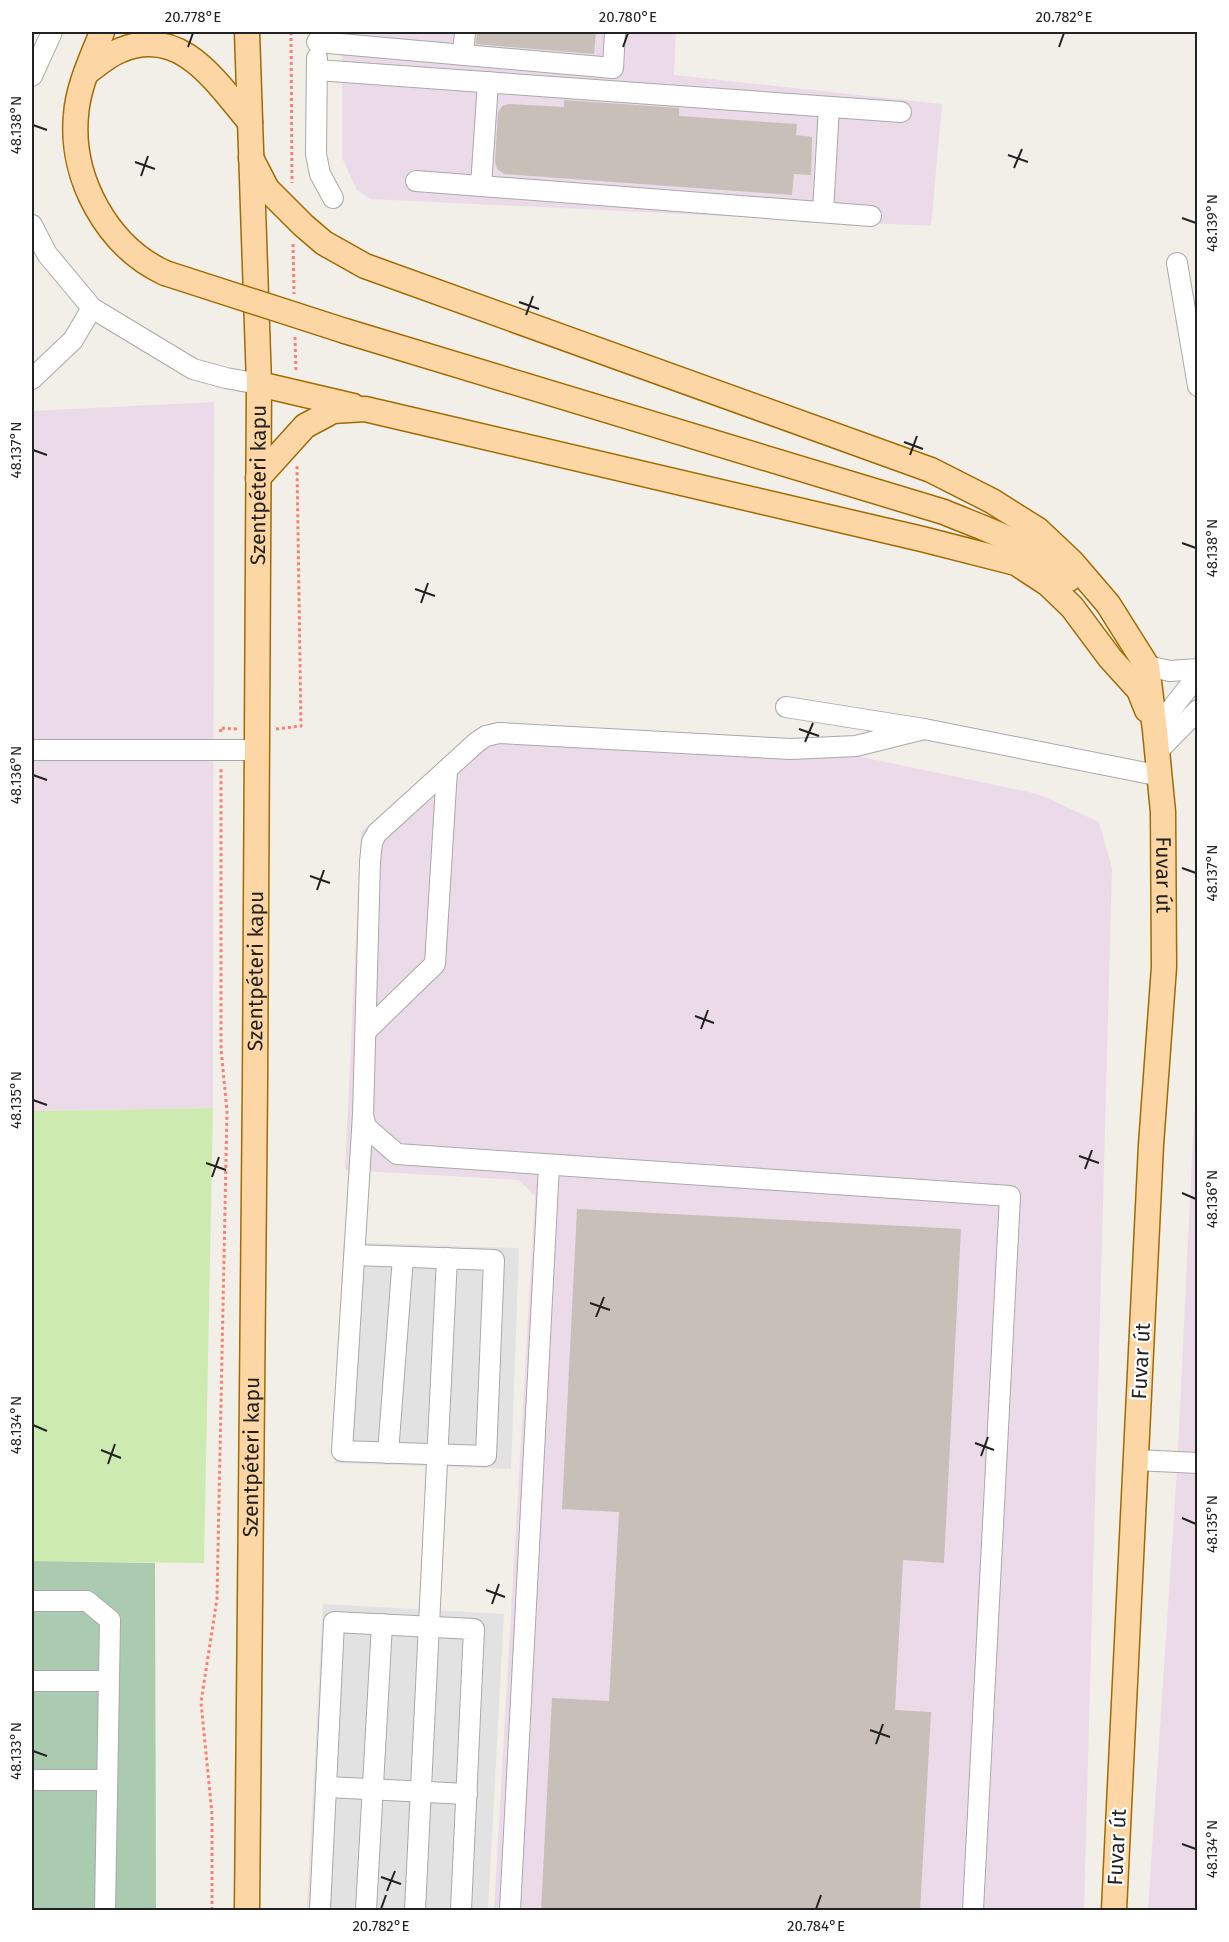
<svg xmlns="http://www.w3.org/2000/svg" width="1229" height="1942" font-family="'Fira Sans',sans-serif">
  <rect width="100%" height="100%" fill="#f2efe9"/>
  <g fill="#ebdbe8">
    <path d="M342,32H676L674,75L942,104L931,226L371,199L357,190L342,158Z"/>
    <path d="M214,402L213,1108L32,1111V411Z"/>
    <path d="M485,727L801,756H857L1038,794L1099,822L1112,868L1084,1910H494L535,1196L519,1180L345,1170L361,832Z"/>
    <path d="M1197,1054V1910H1148L1177,1470Z"/>
  </g>
  <path fill="#cdebb0" d="M213,1108L204,1563L32,1561V1111Z"/>
  <path fill="#aacbaf" d="M32,1561L155,1563L156,1910H32Z"/>
  <g fill="#e2e2e2">
    <path d="M343,1242L519,1248L511,1469L335,1463Z"/>
    <path d="M323,1604L504,1614L488,1910H307Z"/>
  </g>
  <g fill="#c7bfb8">
    <path d="M477,32H596L594,54L476,44Z"/>
    <path d="M564,100L679,108V116L797,124L796,135L812,137L811,175L794,174L792,195L504,174L497,169L495,162L498,113L502,106L509,104L564,107Z"/>
    <path d="M577,1209L961,1229L944,1563L903,1560L895,1710L931,1712L920,1911H541L552,1698L609,1701L619,1512L562,1509Z"/>
  </g>
  <g fill="none" stroke-linecap="round" stroke-linejoin="round">
    <g stroke="#a9a9a9" stroke-width="22">
      <g id="minor">
        <path d="M317,42L613,68L615,32"/>
        <path d="M463,55L465,32"/>
        <path d="M317,58L316,154L320,174L333,198"/>
        <path d="M317,70L901,112"/>
        <path d="M32,76L52,32"/>
        <path d="M416,181L871,216"/>
        <path d="M481,186L488,82"/>
        <path d="M823,212L829,107"/>
        <path d="M32,225L47,254L92,308L193,369L226,378L259,384"/>
        <path d="M1177,263L1198,386"/>
        <path d="M32,379L73,340L92,308"/>
        <path d="M1147,666L1170,671L1198,669"/>
        <path d="M786,707L924,729L1161,776"/>
        <path d="M924,729L856,746L791,749L499,733L486,736L477,742L377,833L372,842L370,862L363,1115L366,1127L397,1154L1010,1196L973,1910"/>
        <path d="M1155,730L1198,675"/>
        <path d="M32,750H256"/>
        <path d="M1157,752L1198,710"/>
        <path d="M366,1031L435,964L447,770"/>
        <path d="M354,1255L494,1260L486,1456L342,1451L363,1115"/>
        <path d="M388,1453L403,1257"/>
        <path d="M1136,1460L1198,1463"/>
        <path d="M32,1601H87L110,1620L105,1910"/>
        <path d="M32,1681H107"/>
        <path d="M32,1780H106"/>
        <path d="M327,1787L467,1794"/>
        <path d="M320,1910L334,1622L474,1629L461,1910"/>
        <path d="M366,1910L382,1624"/>
        <path d="M415,1910L447,1258"/>
        <path d="M510,1910L549,1165"/>
      </g>
    </g>
    <g stroke="#a06b00" stroke-width="27">
      <g id="major">
        <path d="M102,32C92,58 78,86 76,115C70,178 107,246 165,273"/>
        <path d="M86,73C97,65 108,55 121,50C181,25 216,82 250,122"/>
        <path id="s1" d="M251,158L267,189L303,225L324,243L365,266L931,470L992,501L1038,530L1072,562L1108,604L1147,666L1155,730L1163,812L1164,967L1151,1145L1114,1910"/>
        <path d="M345,331L944,512C987,530 1035,545 1069,579"/>
        <path d="M259,384L353,406"/>
        <path d="M258,478L305,426L333,411L365,409L922,539L1016,563L1048,584L1072,607L1110,658L1139,690L1147,710"/>
        <path id="s2" d="M247,1910L255,1085L259,384L247,32"/>
      </g>
    </g>
    <g stroke="#fa8072" stroke-width="3" stroke-dasharray="3 3" stroke-linecap="butt">
      <path d="M291,32L292,183"/>
      <path d="M293,244L294,294"/>
      <path d="M295,337L296,372"/>
      <path d="M276,729L301,726L297,466"/>
      <path d="M221,732L220,728L237,729"/>
      <path d="M212,1910V1814L201,1702L217,1599L227,1111L221,1049V769"/>
    </g>
    <use href="#minor" stroke="#fff" stroke-width="20"/>
    <use href="#major" stroke="#fcd6a4" stroke-width="24"/>
    <g stroke="#a06b00" stroke-width="27" stroke-linecap="butt">
      <path id="major-bridge" d="M165,273L345,331"/>
    </g>
    <use href="#major-bridge" stroke="#fcd6a4" stroke-width="24"/>
  </g>
  <path fill="none" stroke="#222" stroke-width="2" d="M188,47L193,33M623,47L628,33M1059,47L1064,33M33,125L47,130M1008,155L1028,162M135,162L155,169M1014,168L1022,149M141,176L148,156M1182,218L1196,223M519,302L539,309M526,315L533,296M904,442L923,449M33,450L47,455M910,455L917,436M1182,543L1196,548M415,589L435,596M421,603L428,583M799,729L819,736M805,742L813,723M33,775L47,780M1182,868L1196,873M310,876L330,883M317,890L324,870M695,1016L714,1023M701,1029L708,1010M33,1100L47,1105M1079,1156L1099,1163M206,1163L226,1170M1085,1169L1092,1150M212,1177L219,1157M1182,1193L1196,1199M590,1303L610,1310M596,1317L604,1297M33,1425L47,1431M975,1443L994,1450M101,1450L121,1458M981,1456L988,1437M108,1464L115,1444M1182,1518L1196,1524M486,1590L505,1597M492,1604L499,1584M870,1730L890,1737M876,1744L883,1724M33,1751L47,1756M1182,1844L1196,1849M381,1877L401,1884M387,1891L395,1871M381,1909L386,1895M816,1909L821,1895"/>
  <g text-anchor="middle" dominant-baseline="central" stroke-width="4.5" stroke-linejoin="round" paint-order="stroke">
    <g font-size="21" fill="#222" stroke="#fff">
      <text stroke="none"><textPath href="#s2" startOffset="1425">Szentpéteri kapu</textPath></text>
      <text stroke="none"><textPath href="#s1" startOffset="1270">Fuvar út</textPath></text>
      <text stroke="none"><textPath href="#s2" startOffset="939">Szentpéteri kapu</textPath></text>
      <text transform="translate(1141 1361) rotate(-87)">Fuvar út</text>
      <text stroke="none"><textPath href="#s2" startOffset="453">Szentpéteri kapu</textPath></text>
      <text transform="translate(1117 1847) rotate(-87)">Fuvar út</text>
    </g>
  </g>
  <rect width="1229" height="1942" fill="none" stroke="#ffffff" stroke-width="66"/>
  <rect x="33" y="33" width="1163" height="1876" fill="none" stroke="#222" stroke-width="2"/>
  <g font-size="15" text-anchor="middle" fill="#222">
    <text x="193" y="22">20.778°E</text>
    <text x="628" y="22">20.780°E</text>
    <text x="1064" y="22">20.782°E</text>
    <text transform="translate(16 125) rotate(-90)" y="5">48.138°N</text>
    <text transform="translate(1212 223) rotate(-90)" y="5">48.139°N</text>
    <text transform="translate(16 450) rotate(-90)" y="5">48.137°N</text>
    <text transform="translate(1212 548) rotate(-90)" y="5">48.138°N</text>
    <text transform="translate(16 775) rotate(-90)" y="5">48.136°N</text>
    <text transform="translate(1212 873) rotate(-90)" y="5">48.137°N</text>
    <text transform="translate(16 1100) rotate(-90)" y="5">48.135°N</text>
    <text transform="translate(1212 1199) rotate(-90)" y="5">48.136°N</text>
    <text transform="translate(16 1425) rotate(-90)" y="5">48.134°N</text>
    <text transform="translate(1212 1524) rotate(-90)" y="5">48.135°N</text>
    <text transform="translate(16 1751) rotate(-90)" y="5">48.133°N</text>
    <text transform="translate(1212 1849) rotate(-90)" y="5">48.134°N</text>
    <text x="381" y="1931">20.782°E</text>
    <text x="816" y="1931">20.784°E</text>
  </g>
</svg>
